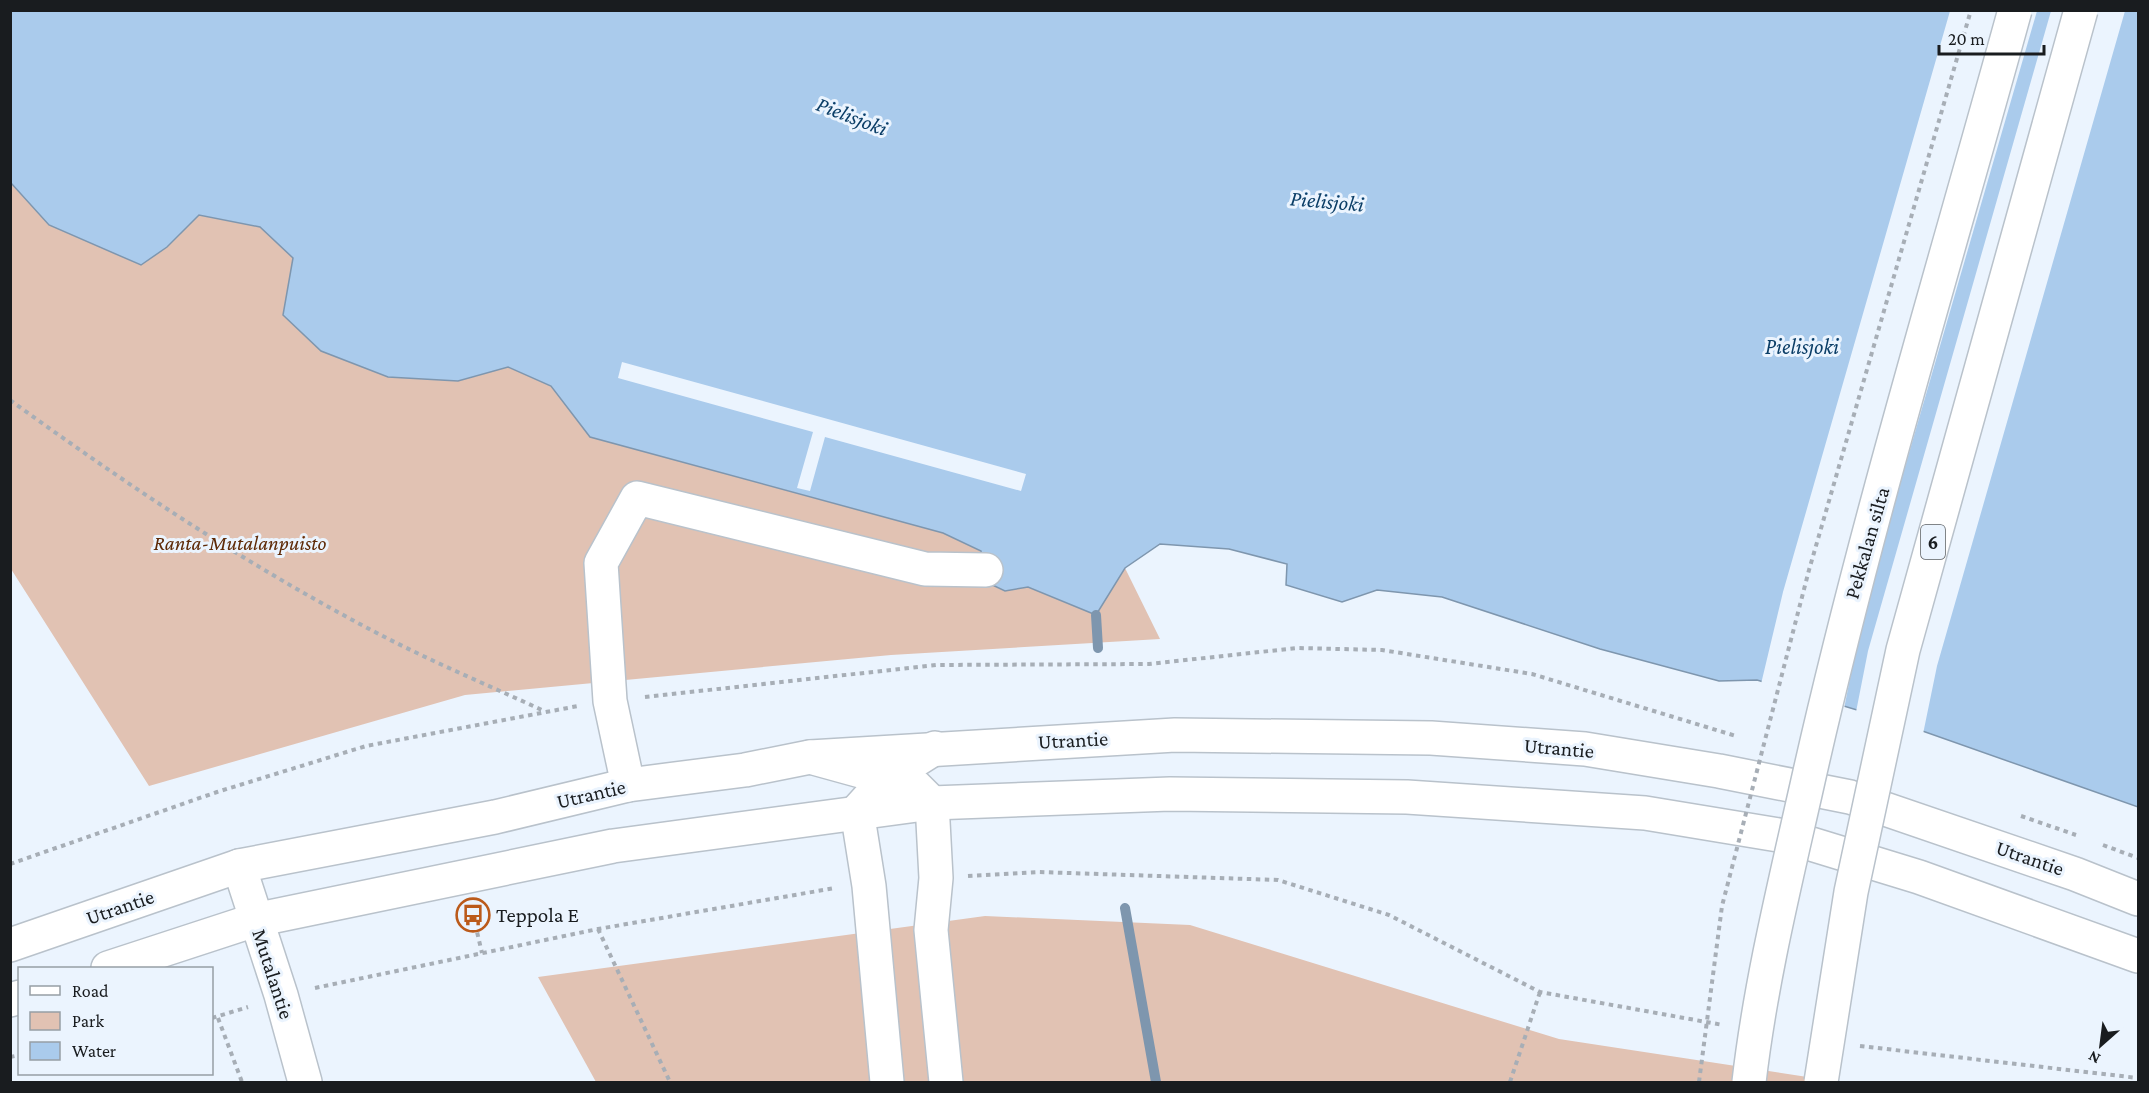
<svg xmlns="http://www.w3.org/2000/svg" width="2149" height="1093" font-family="'Crimson Pro',serif">
  <rect width="100%" height="100%" fill="#ebf4fe"/>
  <g fill="#e1c2b3">
    <path d="M11,183L167,247L199,215L260,227L294,258L283,315L458,381L508,367L551,386L591,437L943,533L981,551L986,570L1005,590L1028,587L1096,615L1125,568L1160,639L891,655L465,695L149,786L11,569Z"/>
    <path d="M985,916L1190,925L1559,1039L1840,1082H596L538,977Z"/>
  </g>
  <path fill="#aacbec" stroke="#7e96ae" stroke-width="1.5" d="M11,11H2138V807L1897,722L1757,680L1719,681L1600,649L1442,597L1377,590L1342,602L1286,585L1287,564L1229,549L1160,544L1125,568L1096,615L1028,587L1005,591L986,582L981,551L943,533L590,437L551,386L508,367L458,381L388,377L321,351L283,315L293,258L260,227L199,215L167,247L141,265L49,225L11,183Z"/>
  <g fill="#ebf4fe">
    <path d="M1950,11H2037L1863,612L1844,709L1761,684L1783,592Z"/>
    <path d="M2051,11H2125L1937,666L1923,734L1856,712L1868,651Z"/>
    <path d="M622,362L1026,474L1021,491L825,437L810,491L797,488L813,432L618,378Z"/>
  </g>
  <g fill="none" stroke-linecap="round" stroke-linejoin="round">
    <g stroke="#7e96ae" stroke-width="10">
      <path d="M1096,615L1098,648"/>
      <path d="M1125,908L1156,1082"/>
    </g>
    <g stroke="#b9c2cb" stroke-width="36">
      <g id="minor">
        <path d="M628,785L610,701L601,563L637,498L925,569L986,570"/>
        <path d="M239,866L281,995L305,1082"/>
      </g>
    </g>
    <g stroke="#b9c2cb" stroke-width="36">
      <g id="major">
        <path d="M10,945L239,866L495,817L628,785L745,770L810,757L1175,735L1431,738L1585,749L1719,771L1850,797L2075,874L2138,899"/>
        <path d="M108,968L255,920L613,846L932,803L1170,794L1407,797L1645,813L1785,836L1919,877L2138,956"/>
        <path d="M10,1000L20,997"/>
      </g>
    </g>
    <g stroke="#b9c2cb" stroke-width="36">
      <g id="highway">
        <path d="M810,757L915,786L932,803L936,878L931,930L946,1082"/>
        <path d="M887,1082L869,886L857,811L886,779L935,748"/>
      </g>
    </g>
    <g stroke="#a7aeb6" stroke-width="4" stroke-dasharray="4.5 4.5" stroke-linecap="butt">
      <path d="M10,400C127,485 247,565 375,632C430,661 488,685 544,711"/>
      <path d="M645,697L936,665L1149,664L1297,648L1382,650L1532,674L1736,736"/>
      <path d="M2021,816L2076,835"/>
      <path d="M2103,845L2138,858"/>
      <path d="M10,864L217,792L366,746L578,706"/>
      <path d="M968,876L1038,872L1278,880L1389,915L1540,992L1723,1025"/>
      <path d="M473,915L482,953"/>
      <path d="M598,929L670,1082"/>
      <path d="M315,988L598,929L835,888"/>
      <path d="M212,1018L248,1007"/>
      <path d="M218,1018L242,1082"/>
      <path d="M1860,1046L2138,1078"/>
      <path d="M10,1057L20,1055"/>
      <path d="M1510,1082L1540,992"/>
    </g>
    <use href="#minor" stroke="#fff" stroke-width="33"/>
    <use href="#major" stroke="#fff" stroke-width="33"/>
    <use href="#highway" stroke="#fff" stroke-width="33"/>
    <g stroke="#b9c2cb" stroke-width="36" stroke-linecap="butt">
      <g id="highway-bridge">
        <path d="M1749,1082C1761,978 1787,875 1810,772C1868,516 1945,264 2015,10"/>
        <path d="M1821,1082L1851,892L1903,650L2081,10"/>
      </g>
    </g>
    <path stroke="#a7aeb6" stroke-width="4" stroke-dasharray="4.5 4.5" stroke-linecap="butt" d="M1699,1082L1722,906L1809,570L1971,10"/>
    <use href="#highway-bridge" stroke="#fff" stroke-width="33"/>
  </g>
  <defs>
    <g id="bus-ring" transform="scale(1.725)"><circle r="9.5" fill="#ebf4fe" stroke="#bb5a1a" stroke-width="1.5"/><path d="M-5-6H5V4H4V6H2V4H-2V6H-4V4H-5ZM-3.5-4V0h7V-4ZM-3.5 1.2v1.5H-2V1.2ZM2 1.2v1.5H3.5V1.2Z" fill="#bb5a1a"/></g>
  </defs>
  <g fill-rule="evenodd">
    <use href="#bus-ring" x="473" y="915"/>
  </g>
  <g text-anchor="middle" dominant-baseline="central" stroke-width="6" stroke-linejoin="round" paint-order="stroke">
    <rect fill="#ebf4fe" stroke="#585d62" stroke-width="1.5" x="1921" y="525" width="24" height="34" rx="4.5"/>
    <g font-size="20" font-weight="bold" fill="#191c1f">
      <text x="1933" y="542">6</text>
    </g>
    <g font-size="21" font-style="italic" fill="#5e2a07" stroke="#ebf4fe">
      <text x="240" y="543">Ranta-Mutalanpuisto</text>
    </g>
    <g font-size="21" fill="#191c1f" stroke="#ebf4fe">
      <text transform="translate(1867 543) rotate(-74)">Pekkalan silta</text>
      <text transform="translate(1073 740) rotate(-3)">Utrantie</text>
      <text transform="translate(1559 748) rotate(5)">Utrantie</text>
      <text transform="translate(591 794) rotate(-13)">Utrantie</text>
      <text transform="translate(2030 858) rotate(19)">Utrantie</text>
      <text transform="translate(120 907) rotate(-19)">Utrantie</text>
      <text transform="translate(273 974) rotate(72)">Mutalantie</text>
    </g>
    <g font-size="21" fill="#191c1f" stroke="#ebf4fe" text-anchor="start">
      <text x="496" y="915">Teppola E</text>
    </g>
    <g font-size="22" font-style="italic" fill="#0b3e67" stroke="#ebf4fe">
      <text transform="translate(852 116) rotate(21)">Pielisjoki</text>
      <text transform="translate(1327 201) rotate(5)">Pielisjoki</text>
      <text x="1802" y="346">Pielisjoki</text>
    </g>
  </g>
  <rect width="2149" height="1093" fill="none" stroke="#191c1f" stroke-width="24"/>
  <rect x="18" y="967" width="195" height="108" fill="#ebf4fe" stroke="#979ea5" stroke-width="1.5"/>
  <rect x="30" y="986" width="30" height="9" fill="#ffffff" stroke="#979ea5" stroke-width="1.5"/>
  <text x="72" y="997" font-size="18" fill="#191c1f">Road</text>
  <rect x="30" y="1012" width="30" height="18" fill="#e1c2b3" stroke="#979ea5" stroke-width="1.5"/>
  <text x="72" y="1027" font-size="18" fill="#191c1f">Park</text>
  <rect x="30" y="1042" width="30" height="18" fill="#aacbec" stroke="#979ea5" stroke-width="1.5"/>
  <text x="72" y="1057" font-size="18" fill="#191c1f">Water</text>
  <g transform="translate(2101 1045) rotate(208)" stroke="#ebf4fe" stroke-width="4.5" paint-order="stroke">
  <path d="M0-4.5L10 22L0 15L-10 22Z" fill="#191c1f"/>
  <text y="-9" font-size="16" font-weight="bold" text-anchor="middle" fill="#191c1f">N</text>
  </g>
  <path d="M1939 45v9h105v-9" fill="none" stroke="#191c1f" stroke-width="3"/>
  <text x="1948" y="45" font-size="18" fill="#191c1f" stroke="#ebf4fe" stroke-width="4.5" paint-order="stroke">20 m</text>
</svg>
